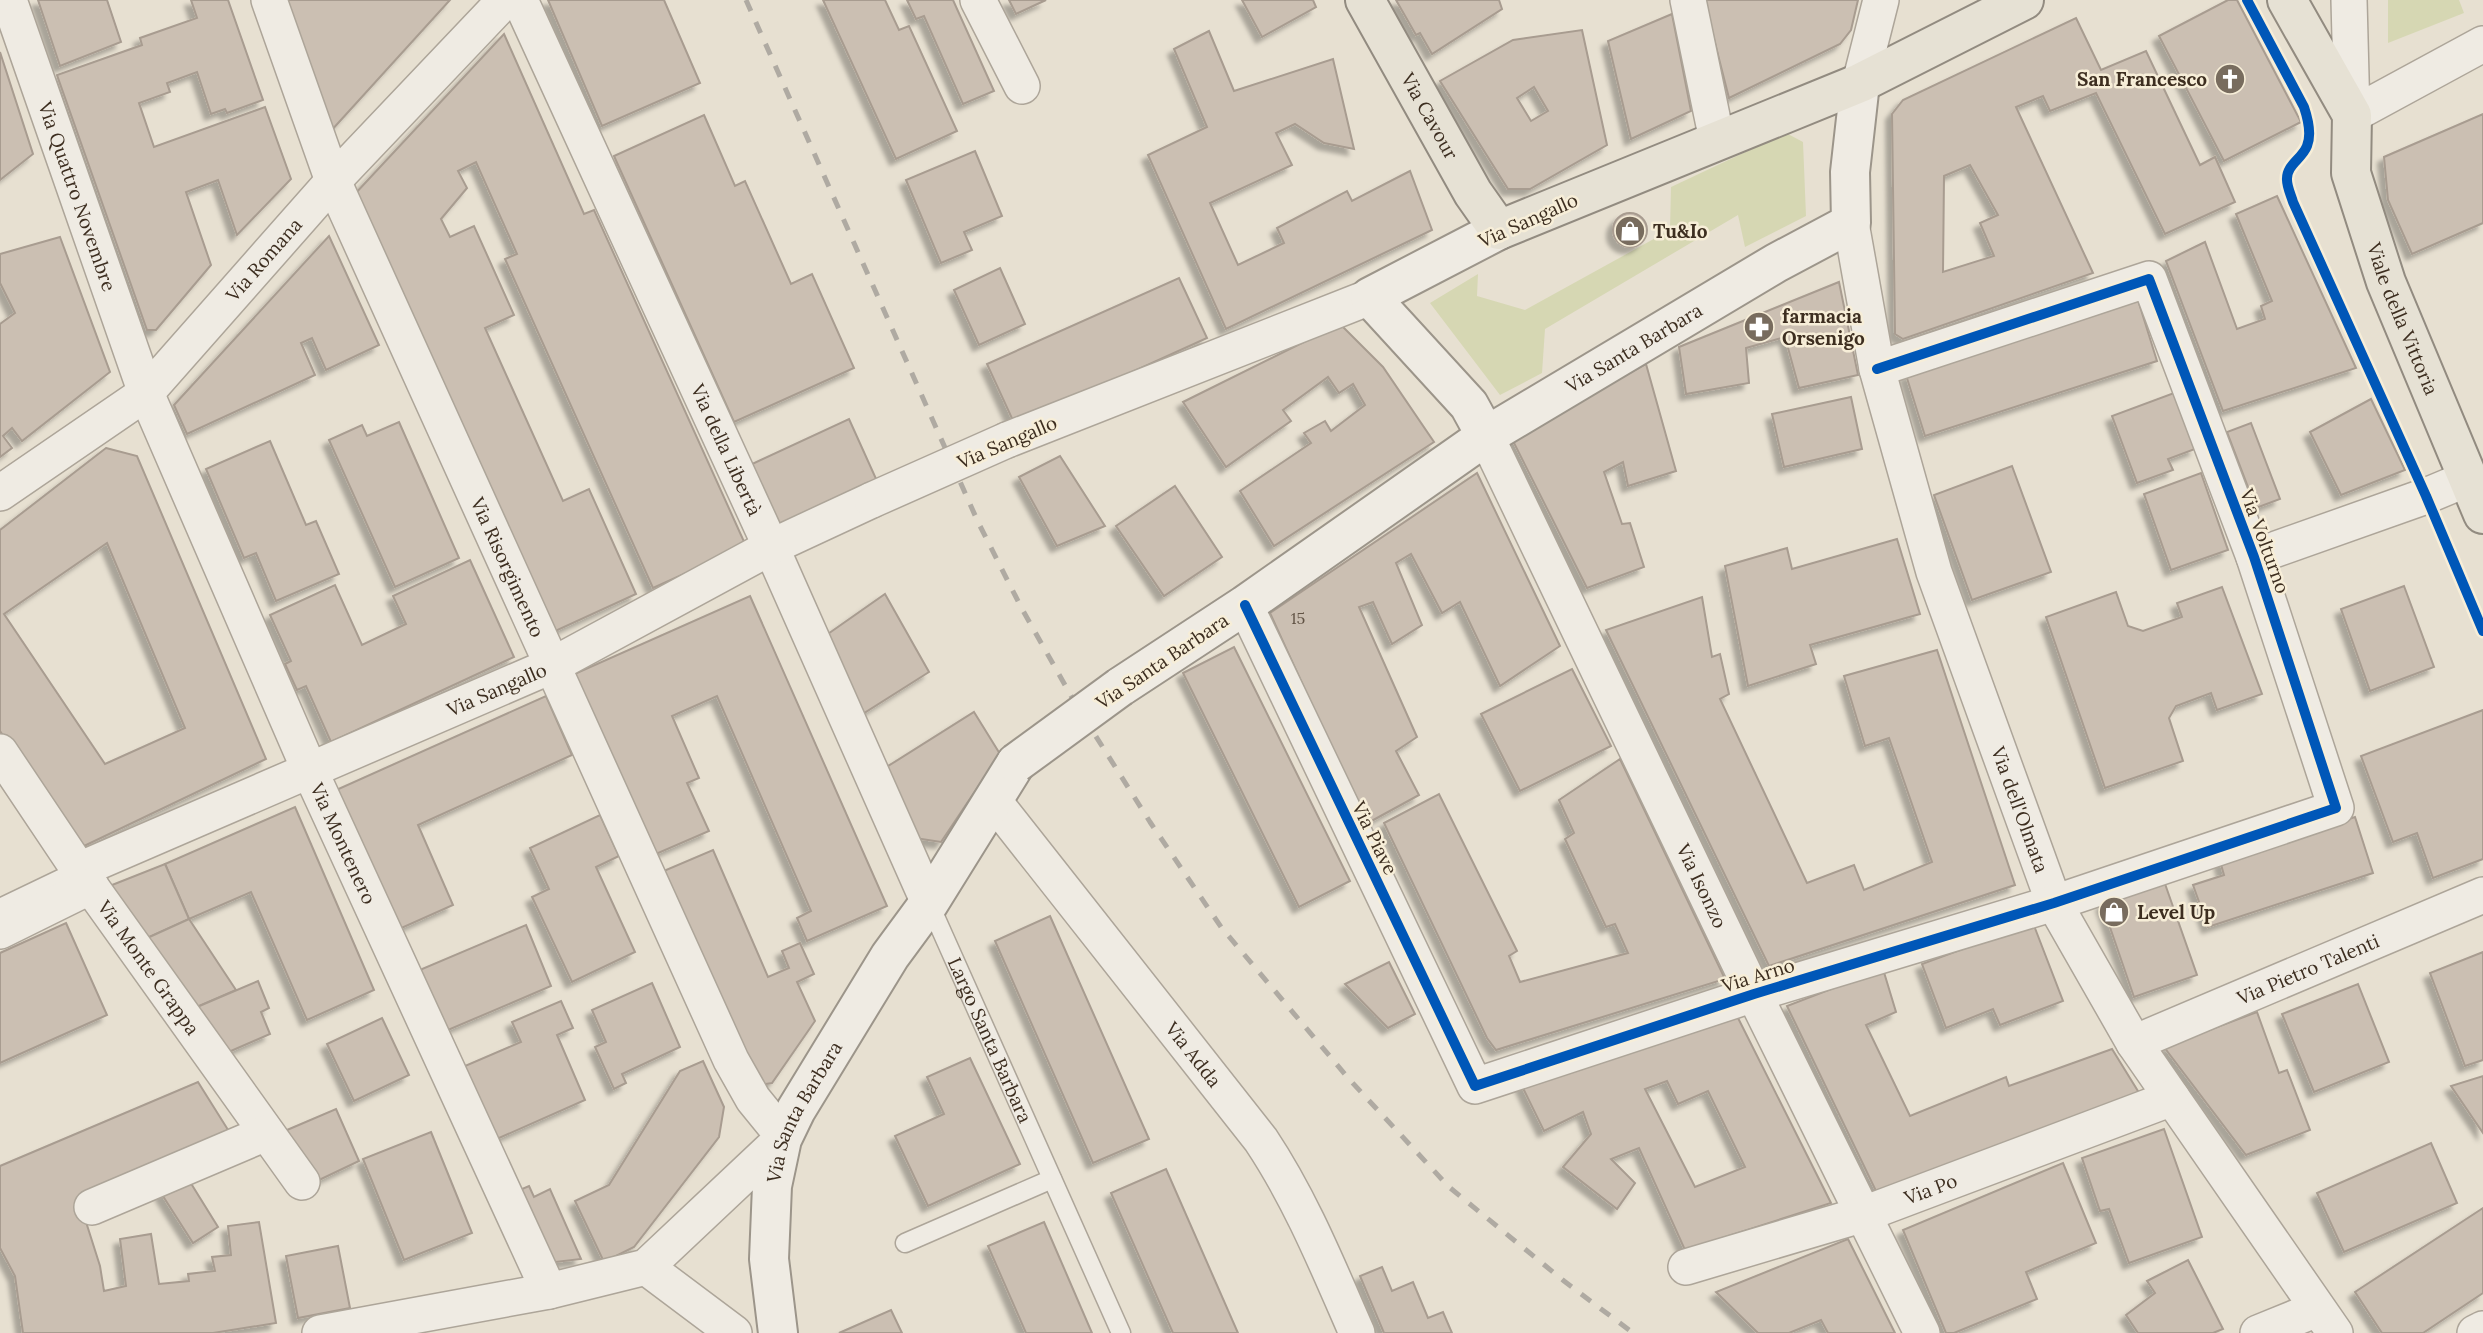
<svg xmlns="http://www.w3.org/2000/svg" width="2483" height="1333" font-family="Lora,serif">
  <defs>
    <filter id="shadow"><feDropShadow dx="-6" dy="6" stdDeviation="2" flood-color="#0004"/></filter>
  </defs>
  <rect width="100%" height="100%" fill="#e7e0d1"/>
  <g fill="#d6d7b3">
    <path d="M2388,0H2459L2464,13L2388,43Z"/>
    <path d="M1786,133L1803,142L1806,216L1745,247L1738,215L1545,329L1542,373L1500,395L1430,303L1478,274L1477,296L1525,310L1670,230L1671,187Z"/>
  </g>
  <g fill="#cbbfb2" stroke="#a89c90" stroke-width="2" fill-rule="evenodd" filter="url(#shadow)">
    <path d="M38,0H107L121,42L60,66Z"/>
    <path d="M191,0H228L263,100L227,113L225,109L211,114L197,72L167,83L170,92L139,103L154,147L265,107L291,179L237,235L218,180L186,192L211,265L156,330H147L57,75L142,45L140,38L197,18Z"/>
    <path d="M285,0H450L330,132Z"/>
    <path d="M548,0H664L700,83L602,126Z"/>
    <path d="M823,0H885L899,30L909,26L957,131L896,159Z"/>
    <path d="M907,0H953L994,91L963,104L924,16L916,19Z"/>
    <path d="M1009,0H1046L1016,14Z"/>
    <path d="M1242,0H1313L1316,7L1262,37Z"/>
    <path d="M1396,0H1499L1502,9L1432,54L1420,33L1416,35Z"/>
    <path d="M1704,0H1858L1851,30L1840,44L1729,98Z"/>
    <path d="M2228,0H2237L2301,122L2224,161L2159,36Z"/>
    <path d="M1672,14L1691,111L1631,139L1608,41Z"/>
    <path d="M2076,18L2101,70L2146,51L2200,165L2215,157L2235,202L2165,234L2096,93L2050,111L2043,96L2016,107L2093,273L1903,339L1895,334L1892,114L1903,100ZM1970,165L1998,215L1980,223L1994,256L1943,272L1944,176Z"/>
    <path d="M1582,30L1607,145L1530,189H1508L1440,81L1513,40ZM1534,87L1548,111L1531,121L1517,98Z"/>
    <path d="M1209,31L1234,91L1333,59L1354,149L1324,143L1295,124L1276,133L1292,165L1210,203L1238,265L1284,243L1277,228L1347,191L1352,201L1410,171L1432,230L1226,329L1148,155L1207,127L1174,49Z"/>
    <path d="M504,34L584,214L594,210L746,546L653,588L505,259L517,254L476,162L458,171L467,188L441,219L450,237L474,226L514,315L485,328L563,501L589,489L636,594L551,633L353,196Z"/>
    <path d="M0,52L33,154L0,180Z"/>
    <path d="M2483,114V223L2412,254L2388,200L2384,157Z"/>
    <path d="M704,115L735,186L745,181L791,284L812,274L854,368L734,422L614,156Z"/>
    <path d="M975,151L1002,216L964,232L972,250L941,263L906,180Z"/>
    <path d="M2277,196L2356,368L2223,411L2166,261L2205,242L2237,329L2265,319L2261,306L2272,301L2236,214Z"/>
    <circle cx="1630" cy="230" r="17"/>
    <path d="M329,236L379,345L326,370L312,338L301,343L315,375L187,434L174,405Z"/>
    <path d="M60,237L110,372L22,441L12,428L3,436L12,448L0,457V324L15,313L0,283V254Z"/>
    <path d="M1000,268L1025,324L979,345L954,290Z"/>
    <path d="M1179,278L1207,338L1015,425L987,364Z"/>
    <path d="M1839,282L1858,375L1799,388L1785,337L1746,348L1749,383L1686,394L1679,347Z"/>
    <path d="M2138,300L2157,361L1925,436L1906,375Z"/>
    <path d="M1340,324L1383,367L1434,442L1274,546L1240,491L1311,443L1304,433L1325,421L1331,431L1365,405L1353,384L1339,393L1328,377L1283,410L1291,421L1226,467L1183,402Z"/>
    <path d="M1646,364L1676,471L1628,486L1623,462L1604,472L1622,524L1630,523L1644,567L1587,588L1512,439Z"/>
    <path d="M2174,393L2195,449L2168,459L2173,470L2137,483L2112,416Z"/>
    <path d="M1851,397L1862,449L1784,467L1772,414Z"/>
    <path d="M2371,399L2405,470L2341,495L2310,432Z"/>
    <path d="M849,419L877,481L779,527L750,465Z"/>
    <path d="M399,422L459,558L395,587L329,440L362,425L367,436Z"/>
    <path d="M2251,423L2280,499L2256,508L2227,432Z"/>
    <path d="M270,441L306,525L316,521L339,574L276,601L256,553L244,558L206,469Z"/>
    <path d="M106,448L137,456L266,759L82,847L0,731V530ZM107,543L185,728L105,764L4,614Z"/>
    <path d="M1060,456L1105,526L1057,546L1019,477Z"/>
    <path d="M2012,466L2051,572L1972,600L1934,495Z"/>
    <path d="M1477,473L1560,646L1500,686L1460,602L1442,613L1411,554L1396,563L1422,625L1392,644L1373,602L1359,607L1417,737L1396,751L1419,795L1366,824L1270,613Z"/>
    <path d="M2201,473L2228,550L2171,570L2144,494Z"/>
    <path d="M1175,486L1222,557L1164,596L1116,526Z"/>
    <path d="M1897,539L1920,614L1810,645L1816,664L1748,686L1725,566L1787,548L1792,569Z"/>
    <path d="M470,560L514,657L331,742L306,686L297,690L285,664L291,661L270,615L335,585L362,645L406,624L393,596Z"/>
    <path d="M2404,586L2434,667L2370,691L2341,609Z"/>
    <path d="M2222,587L2262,694L2217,710L2211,693L2176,706L2169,718L2183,761L2105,788L2046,617L2116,592L2128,626L2143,631L2182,617L2177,603Z"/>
    <path d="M885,594L929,672L861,715L825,636Z"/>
    <path d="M750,596L887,906L807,941L797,918L811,911L717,696L672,716L699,778L687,783L709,831L649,857L570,676Z"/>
    <path d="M1702,597L1712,657L1720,654L1729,694L1720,699L1807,883L1854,865L1864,890L1932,862L1889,738L1865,746L1844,676L1937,650L2015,885L1769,966L1606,630Z"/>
    <path d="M1234,647L1350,881L1299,907L1183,673Z"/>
    <path d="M1572,669L1611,746L1520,791L1481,714Z"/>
    <path d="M546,696L572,755L418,825L453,905L397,930L334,791Z"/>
    <path d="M2483,710V859L2433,878L2417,833L2393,842L2361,756Z"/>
    <path d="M974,712L1000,754L941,842L915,838L885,768Z"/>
    <path d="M1620,759L1725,979L1496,1050L1487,1038L1384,823L1439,794L1517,951L1509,956L1520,982L1628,953L1615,924L1606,927L1565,839L1574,833L1559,800Z"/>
    <path d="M295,807L374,990L307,1020L251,892L189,919L165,864Z"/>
    <path d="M600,815L619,856L596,867L635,952L572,982L532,897L549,889L530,848Z"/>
    <path d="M2355,817L2373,873L2208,927L2193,885L2224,875L2220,861Z"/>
    <path d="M713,850L768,977L789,968L782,951L800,943L814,974L797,982L815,1021L772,1083L752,1086L659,873Z"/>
    <path d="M165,864L189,919L145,939L107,887Z"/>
    <path d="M2164,881L2197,975L2134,997L2102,904Z"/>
    <path d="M1050,916L1149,1139L1093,1163L995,941Z"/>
    <path d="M189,919L236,990L190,1010L145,939Z"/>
    <path d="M66,923L107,1015L0,1063V953Z"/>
    <path d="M2033,923L2063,1001L2000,1025L1993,1009L1946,1028L1922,964Z"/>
    <path d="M526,925L551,986L441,1033L415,972Z"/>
    <path d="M2483,952V1060L2465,1066L2430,973Z"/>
    <path d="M1389,962L1415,1014L1388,1028L1345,984Z"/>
    <path d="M1883,969L1896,1012L1866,1025L1910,1116L2006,1077L2009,1086L2112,1049L2141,1096L1876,1191L1787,1006Z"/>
    <path d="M258,981L269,1008L261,1012L270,1034L224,1054L190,1010Z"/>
    <path d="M652,983L680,1047L622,1074L626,1083L614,1089L595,1047L606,1042L592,1010Z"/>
    <path d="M2358,984L2389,1062L2314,1092L2282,1014Z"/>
    <path d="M561,1001L573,1028L557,1035L585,1100L490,1142L458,1069L521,1042L512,1022Z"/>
    <path d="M1735,1012L1831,1203L1685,1250L1639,1148L1611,1159L1635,1183L1617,1209L1563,1167L1591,1134L1583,1112L1544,1131L1521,1084ZM1667,1081L1678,1104L1708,1091L1745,1167L1695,1187L1645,1089Z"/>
    <path d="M2257,1012L2279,1073L2287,1070L2310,1130L2246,1155L2164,1047Z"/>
    <path d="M382,1018L409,1075L354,1101L327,1044Z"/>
    <path d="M970,1058L1020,1164L928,1206L895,1136L944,1114L927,1077Z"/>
    <path d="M703,1061L724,1107L719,1137L634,1247L604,1262L575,1201L609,1185L680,1071Z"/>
    <path d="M2483,1076V1133L2451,1086Z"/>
    <path d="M198,1082L230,1133L80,1203L100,1266L104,1291L126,1286L120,1239L151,1234L159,1284L189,1281L188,1274L215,1271L212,1257L231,1255L228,1226L259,1222L276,1323L213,1333H23L15,1276L0,1248V1166Z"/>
    <path d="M336,1109L359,1161L317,1181L280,1133Z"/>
    <path d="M2164,1129L2202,1237L2129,1263L2109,1209L2100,1211L2082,1158Z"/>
    <path d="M431,1132L472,1233L404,1260L363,1159Z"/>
    <path d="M2431,1143L2457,1203L2344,1252L2317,1193Z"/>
    <path d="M2063,1163L2096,1243L2026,1272L2037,1299L1954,1333H1946L1903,1230Z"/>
    <path d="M1166,1169L1238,1333H1173L1111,1193Z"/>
    <path d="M187,1177L218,1227L193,1243L161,1193Z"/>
    <path d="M529,1186L534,1197L550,1189L581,1259L547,1263L515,1192Z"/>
    <path d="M2483,1208V1293L2423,1333H2382L2355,1292Z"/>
    <path d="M1044,1222L1092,1333H1026L988,1246Z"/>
    <path d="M1848,1239L1895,1333H1828L1821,1320L1789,1333H1758L1716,1292Z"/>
    <path d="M338,1246L350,1308L298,1318L286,1256Z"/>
    <path d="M2188,1260L2223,1329L2213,1333H2138L2126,1315L2155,1293L2147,1281Z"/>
    <path d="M1382,1267L1392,1291L1413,1282L1428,1318L1443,1312L1452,1333H1384L1360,1276Z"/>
    <path d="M891,1310L902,1333H839Z"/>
  </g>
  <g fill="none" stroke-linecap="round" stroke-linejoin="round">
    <g stroke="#ada599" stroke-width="21">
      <g id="lane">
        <path id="s1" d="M929,903L1121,1333"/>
        <path d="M0,908L79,870"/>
        <path d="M905,1243L1052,1179"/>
      </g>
    </g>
    <g stroke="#ada599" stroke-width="38">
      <g id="street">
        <path id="s2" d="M9,0L146,393L310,771L549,1291"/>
        <path id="s3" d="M269,0L333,181L731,1060L753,1099L775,1126L782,1139L646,1267L549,1291L320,1333"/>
        <path id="s4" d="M520,0L771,547L929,903"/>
        <path d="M978,0L1022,86"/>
        <path d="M1688,0L1717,140"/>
        <path d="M2349,0L2352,115L2483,44"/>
        <path d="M1860,83L1881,0"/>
        <path id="s5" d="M1851,223L1877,369L1934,572L2054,903L2134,1043L2335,1333"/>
        <path id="s6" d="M1486,436L1754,994L1922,1333"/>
        <path d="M1007,440L1370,297"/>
        <path id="s7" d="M0,493L146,393L333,181L505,0"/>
        <path d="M2254,557L2426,496L2469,478"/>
        <path d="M1245,605L1475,1086L1754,994L2054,903L2336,808L2254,557L2149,279L1877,369"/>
        <path id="s8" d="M0,752L79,870L302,1182"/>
        <path id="s9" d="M993,800L1261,1140C1301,1200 1328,1267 1357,1333"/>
        <path id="s10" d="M79,870L553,665L771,547L872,500"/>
        <path d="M0,931L91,886"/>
        <path id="s11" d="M2134,1043L2483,895"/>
        <path d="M92,1207L266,1133"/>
        <path d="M646,1267L734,1333"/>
        <path id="s12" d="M1686,1267L1864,1214L2172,1098"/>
        <path d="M2258,1333L2317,1309"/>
        <path d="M2475,1333L2483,1329"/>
      </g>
    </g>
    <g stroke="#9c958a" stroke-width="42">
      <g id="secondary">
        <path d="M1486,436L1469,405L1370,297L1499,230"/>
        <path id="s13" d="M1120,687L1245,605L1486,436L1776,263L1851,223L1850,172L1860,83"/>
        <path id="s14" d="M778,1333L769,1259L772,1186L782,1139L796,1110L890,956L929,903L1016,763"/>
      </g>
    </g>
    <g stroke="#928b80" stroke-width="42">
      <g id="primary">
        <path id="s15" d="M1365,0L1473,193L1499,230L1860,83L2024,0"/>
        <path id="s16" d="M2287,0L2352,115L2351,173L2386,282L2483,514"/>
      </g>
    </g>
    <use href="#lane" stroke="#efebe3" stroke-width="18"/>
    <use href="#street" stroke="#efebe3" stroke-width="35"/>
    <use href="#secondary" stroke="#efebe3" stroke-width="38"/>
    <use href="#primary" stroke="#e6e1d4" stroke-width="38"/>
    <path stroke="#afaaa2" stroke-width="5" stroke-dasharray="12 12" stroke-linecap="butt" d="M746,0L978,522L1022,609L1078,708L1150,822L1221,927L1349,1079L1449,1187L1564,1281L1633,1333"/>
    <g stroke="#ada599" stroke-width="38" stroke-linecap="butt">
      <path id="street-bridge" d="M872,500L1007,440"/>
    </g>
    <g stroke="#9c958a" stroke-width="42" stroke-linecap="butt">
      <path id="secondary-bridge" d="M1016,763L1120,687"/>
    </g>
    <use href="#street-bridge" stroke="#efebe3" stroke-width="35"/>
    <use href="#secondary-bridge" stroke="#efebe3" stroke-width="38"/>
    <g stroke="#f7eed8" stroke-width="15">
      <g id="cycleway">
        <path d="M2247,0L2304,107C2308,119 2312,134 2307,146C2302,159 2286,165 2287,180C2287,187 2291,195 2293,202L2426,496L2483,631"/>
        <path d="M1245,605L1475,1086L1754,994L2054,903L2336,808L2254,557L2149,279L1877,369"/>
      </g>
    </g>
    <use href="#cycleway" stroke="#0057b8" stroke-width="10"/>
  </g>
  <defs>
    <g id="church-disc" transform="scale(1.575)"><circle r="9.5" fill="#786c5e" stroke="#f7eed8"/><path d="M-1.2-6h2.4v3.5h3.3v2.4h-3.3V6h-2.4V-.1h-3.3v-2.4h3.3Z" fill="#fff"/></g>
    <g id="shop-disc" transform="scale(1.575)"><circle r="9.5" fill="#786c5e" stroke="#f7eed8"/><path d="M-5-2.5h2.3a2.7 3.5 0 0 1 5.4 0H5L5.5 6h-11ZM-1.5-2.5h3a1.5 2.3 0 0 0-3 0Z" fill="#fff"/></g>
    <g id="pharmacy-disc" transform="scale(1.575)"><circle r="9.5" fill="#786c5e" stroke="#f7eed8"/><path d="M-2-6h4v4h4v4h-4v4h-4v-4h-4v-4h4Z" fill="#fff"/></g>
  </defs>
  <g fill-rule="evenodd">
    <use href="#church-disc" x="2230" y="79"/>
    <use href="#shop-disc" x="1630" y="231"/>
    <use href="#pharmacy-disc" x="1759" y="327"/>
    <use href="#shop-disc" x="2114" y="912"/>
  </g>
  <g text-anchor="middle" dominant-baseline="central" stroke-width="5" stroke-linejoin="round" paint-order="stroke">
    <g font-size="16" fill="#605244">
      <text x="1298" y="618">15</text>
    </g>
    <g font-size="19" font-weight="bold" fill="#3d2e20" stroke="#f7eed8" text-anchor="start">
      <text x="2207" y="79" text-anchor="end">San Francesco</text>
      <text x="1653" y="231">Tu&amp;Io</text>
      <text x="1782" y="316">farmacia<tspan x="1782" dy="22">Orsenigo</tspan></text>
      <text x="2137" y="912">Level Up</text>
    </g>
    <g font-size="19" fill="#3d2e20" stroke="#f7eed8">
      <text stroke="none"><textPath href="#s15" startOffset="133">Via Cavour</textPath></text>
      <text stroke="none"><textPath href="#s2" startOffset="208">Via Quattro Novembre</textPath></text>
      <text transform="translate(1528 220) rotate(-24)">Via Sangallo</text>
      <text stroke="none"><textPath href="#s7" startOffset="355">Via Romana</textPath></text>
      <text stroke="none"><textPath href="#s16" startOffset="345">Viale della Vittoria</textPath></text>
      <text stroke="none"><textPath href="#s13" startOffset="616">Via Santa Barbara</textPath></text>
      <text transform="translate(1007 442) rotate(-23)">Via Sangallo</text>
      <text stroke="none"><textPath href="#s4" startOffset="495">Via della Libertà</textPath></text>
      <text transform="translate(2265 541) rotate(70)">Via Volturno</text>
      <text stroke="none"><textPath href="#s3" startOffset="616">Via Risorgimento</textPath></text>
      <text transform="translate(1162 661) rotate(-34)">Via Santa Barbara</text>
      <text stroke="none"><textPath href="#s10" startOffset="455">Via Sangallo</textPath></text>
      <text stroke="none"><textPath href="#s5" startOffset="612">Via dell'Olmata</textPath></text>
      <text transform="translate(1375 838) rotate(64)">Via Piave</text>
      <text stroke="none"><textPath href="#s2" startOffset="908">Via Montenero</textPath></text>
      <text stroke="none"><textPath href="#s6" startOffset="499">Via Isonzo</textPath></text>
      <text stroke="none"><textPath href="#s8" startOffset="262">Via Monte Grappa</textPath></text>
      <text stroke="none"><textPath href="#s11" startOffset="189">Via Pietro Talenti</textPath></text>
      <text transform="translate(1758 975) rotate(-17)">Via Arno</text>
      <text stroke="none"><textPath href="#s1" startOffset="150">Largo Santa Barbara</textPath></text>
      <text stroke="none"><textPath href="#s9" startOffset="324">Via Adda</textPath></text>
      <text stroke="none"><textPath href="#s14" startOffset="229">Via Santa Barbara</textPath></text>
      <text stroke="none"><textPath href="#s12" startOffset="257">Via Po</textPath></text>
    </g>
  </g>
</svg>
